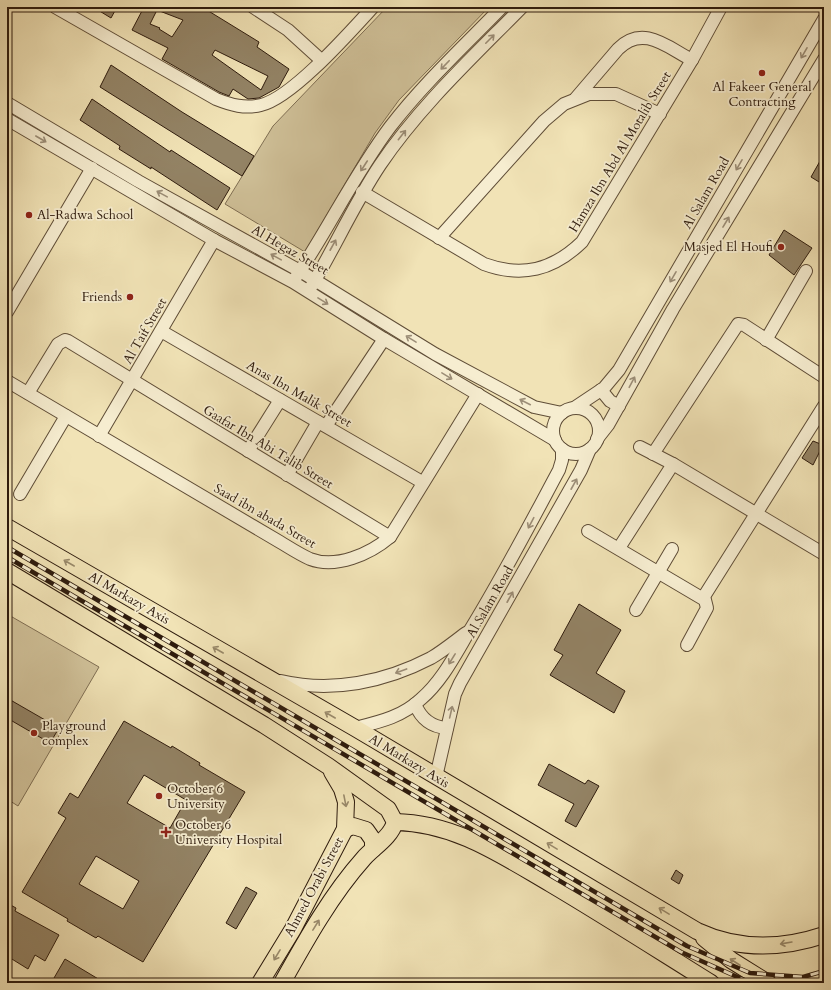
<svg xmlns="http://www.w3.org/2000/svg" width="831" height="990" font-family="Cardo,serif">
  <rect width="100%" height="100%" fill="#f1e3b6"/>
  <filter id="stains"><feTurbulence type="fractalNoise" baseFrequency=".005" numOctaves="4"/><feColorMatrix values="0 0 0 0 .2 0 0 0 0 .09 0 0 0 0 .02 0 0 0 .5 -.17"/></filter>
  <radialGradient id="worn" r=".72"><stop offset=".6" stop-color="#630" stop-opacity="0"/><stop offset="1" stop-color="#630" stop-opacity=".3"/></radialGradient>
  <g fill="#d0c199" stroke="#7f6e53">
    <path d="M387,7H489L399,100L375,133L305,252L225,204L273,126Z"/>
    <path d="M7,614L99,667L18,806L7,799Z"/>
  </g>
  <g fill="#938365" stroke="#2e1b0d" fill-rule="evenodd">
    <path d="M93,7H117L111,18Z"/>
    <path d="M144,7H202L259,42L257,47L289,69L279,87L259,98L248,99L233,89L229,96L219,92L162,59L168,48L132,30ZM157,10L183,20L172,37L159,29L160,28L150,24ZM215,50L268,76L261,90L212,55Z"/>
    <path d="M111,65L182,112L254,156L242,176L100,87Z"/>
    <path d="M92,99L170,152L171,150L230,188L217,210L151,167V169L119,149L120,146L80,120Z"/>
    <path d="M824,154V185L811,177Z"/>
    <path d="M784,230L812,248L794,275L769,255Z"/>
    <path d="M813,441L823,445L813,465L802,458Z"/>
    <path d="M579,604L621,630L596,673L625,691L614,713L550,675L563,655L554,650Z"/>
    <path d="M7,698L59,728L50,743L7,718Z"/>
    <path d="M124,721L171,748L172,746L200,763L199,765L245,792L143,962L98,936L96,938L67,921L68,919L22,892L66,818L58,813L70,793L78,798ZM144,775L186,800L170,828L127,803ZM96,856L139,881L123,909L79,884Z"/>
    <path d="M549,764L585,784L588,780L599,786L576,827L565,821L574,804L538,785Z"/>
    <path d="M676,870L683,875L679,884L671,879Z"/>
    <path d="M246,887L257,893L236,929L226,923Z"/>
    <path d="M7,903L16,908L15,911L59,935L45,961L35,955L28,969L7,956Z"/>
    <path d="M65,959L105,983H63L54,978Z"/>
  </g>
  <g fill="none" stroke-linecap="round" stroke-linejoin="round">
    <g stroke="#5f4d37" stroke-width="14">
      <g id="minor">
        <path d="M55,7L216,99C231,105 245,109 261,105C292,98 350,32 373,7"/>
        <path d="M253,7L288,30L321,60"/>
        <path d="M576,98L618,49C643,24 667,47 692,60"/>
        <path d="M7,103L138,181L300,271L435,354L534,407L562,413"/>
        <path d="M7,119L214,240L293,282L384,339L555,440"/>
        <path d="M362,192L484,264C522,278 553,270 582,242L692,60L721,7"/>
        <path d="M439,238L544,121L564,104L589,94H616L660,114"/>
        <path d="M296,277C329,228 354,175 390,127C423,84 464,46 502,7"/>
        <path d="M311,287C335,247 354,204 380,165C420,106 472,58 522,7"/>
        <path d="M7,312L92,168"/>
        <path d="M161,331L422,482"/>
        <path d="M766,340L806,271"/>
        <path d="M7,381L280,542C290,548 299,554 310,559C336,569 370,554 390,537L478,394"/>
        <path d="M601,390L610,401L619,406"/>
        <path d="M28,393L58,344L65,340L68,341L390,537"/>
        <path d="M574,408L604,388L619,370L824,19"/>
        <circle cx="576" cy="431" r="23"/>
        <path d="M326,426L384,339"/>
        <path d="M99,436L214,240"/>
        <path d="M597,439L608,425L673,309L824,59"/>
        <path d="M640,447L673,464L824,554"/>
        <path d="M248,451L280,400"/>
        <path d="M653,454L738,324L744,325L824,377"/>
        <path d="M287,475L318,422"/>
        <path d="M20,494L66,416"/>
        <path d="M588,531L705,600L707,608L687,645"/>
        <path d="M619,548L673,464"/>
        <path d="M703,598L824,406"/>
        <path d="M636,610L672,549"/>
        <path d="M281,681C332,693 385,682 431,658C443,651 455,641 466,633"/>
        <path d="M415,704C421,719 431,727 447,728"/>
        <path d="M355,728C379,722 402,717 421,699C441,682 454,657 467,635C500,582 529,526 559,470L562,460V449"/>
        <path d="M436,777L455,694L460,683L581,470L590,449"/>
      </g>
    </g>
    <g stroke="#2e1b0d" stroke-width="18">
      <g id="major">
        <path d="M7,527L355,728L697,931C738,950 782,949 824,935"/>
        <path d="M7,571L264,725L328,766L388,809L395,822"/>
        <path d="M395,822C455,823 501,855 551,884C605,916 658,950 711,983"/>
        <path d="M345,829L353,826L366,830L373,840V849"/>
        <path d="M704,938L731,960L768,983"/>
        <path d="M260,983L293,929L345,829L346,802L342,789L332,772"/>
        <path d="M282,983C306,940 331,895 364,858C374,847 391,837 395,822"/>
      </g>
    </g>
    <use href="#minor" stroke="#f6edd0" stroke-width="12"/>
    <use href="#major" stroke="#f1e3b6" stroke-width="16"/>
    <g stroke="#2e1b0d" stroke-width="4.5">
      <g id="rail">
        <path d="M7,547L687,946L750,973L803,977L824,971"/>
        <path d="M7,557L681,952L751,983"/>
        <path d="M821,983L824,982"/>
      </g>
    </g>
    <use href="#rail" stroke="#f6edd0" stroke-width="3" stroke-dasharray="9" stroke-linecap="butt"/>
  </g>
  <defs><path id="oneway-shaft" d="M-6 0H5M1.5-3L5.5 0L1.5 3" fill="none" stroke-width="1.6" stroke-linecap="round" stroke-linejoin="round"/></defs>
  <g stroke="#9c8e78">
    <use href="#oneway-shaft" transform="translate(490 39) rotate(-45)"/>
    <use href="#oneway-shaft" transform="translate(804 53) rotate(120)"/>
    <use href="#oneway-shaft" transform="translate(445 65) rotate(134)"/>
    <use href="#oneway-shaft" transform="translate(402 135) rotate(-52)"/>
    <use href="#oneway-shaft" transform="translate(41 139) rotate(30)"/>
    <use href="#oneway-shaft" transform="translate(739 165) rotate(120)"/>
    <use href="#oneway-shaft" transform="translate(364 166) rotate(123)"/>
    <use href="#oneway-shaft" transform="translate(162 194) rotate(-151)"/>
    <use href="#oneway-shaft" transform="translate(726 222) rotate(-59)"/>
    <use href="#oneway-shaft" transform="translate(333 245) rotate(-61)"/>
    <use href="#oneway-shaft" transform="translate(276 257) rotate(-151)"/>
    <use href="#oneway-shaft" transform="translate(673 277) rotate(120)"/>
    <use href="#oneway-shaft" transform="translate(323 301) rotate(32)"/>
    <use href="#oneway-shaft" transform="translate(411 339) rotate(-148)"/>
    <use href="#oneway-shaft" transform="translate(447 376) rotate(31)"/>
    <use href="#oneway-shaft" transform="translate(632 382) rotate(-62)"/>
    <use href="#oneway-shaft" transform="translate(525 402) rotate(-153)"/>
    <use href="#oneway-shaft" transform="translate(574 484) rotate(-61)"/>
    <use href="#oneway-shaft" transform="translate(531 523) rotate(118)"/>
    <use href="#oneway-shaft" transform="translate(510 597) rotate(-61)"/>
    <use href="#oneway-shaft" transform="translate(452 659) rotate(122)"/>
    <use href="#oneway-shaft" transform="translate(401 671) rotate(160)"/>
    <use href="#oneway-shaft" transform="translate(451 712) rotate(-77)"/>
  </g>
  <g stroke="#99896a">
    <use href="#oneway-shaft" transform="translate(69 563) rotate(-150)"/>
    <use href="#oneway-shaft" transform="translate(218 650) rotate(-150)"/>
    <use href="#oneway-shaft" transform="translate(330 715) rotate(-150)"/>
    <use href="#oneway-shaft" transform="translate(345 801) rotate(79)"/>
    <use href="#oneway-shaft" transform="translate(552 846) rotate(-149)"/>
    <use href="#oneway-shaft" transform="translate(664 911) rotate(-149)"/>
    <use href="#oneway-shaft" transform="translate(316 925) rotate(-58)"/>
    <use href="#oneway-shaft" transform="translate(786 943) rotate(170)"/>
    <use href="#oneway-shaft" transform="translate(277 955) rotate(121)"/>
    <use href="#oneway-shaft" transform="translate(735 962) rotate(-147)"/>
  </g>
  <g fill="#8f2418" stroke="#f6edd0" stroke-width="1.5">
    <circle cx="762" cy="73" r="4"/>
    <circle cx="29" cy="215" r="4"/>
    <circle cx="781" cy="247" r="4"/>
    <circle cx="130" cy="297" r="4"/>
    <circle cx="34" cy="733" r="4"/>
    <circle cx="159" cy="796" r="4"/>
    <path d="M164 826h4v4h4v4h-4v4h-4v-4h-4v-4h4z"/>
  </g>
  <g text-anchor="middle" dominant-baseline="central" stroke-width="3.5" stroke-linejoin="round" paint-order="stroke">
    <g font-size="13" fill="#2e1b0d" stroke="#f6edd0" text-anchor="start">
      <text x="762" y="87" text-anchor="middle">Al Fakeer General<tspan x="762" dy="15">Contracting</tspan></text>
      <text x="37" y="215">Al-Radwa School</text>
      <text x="773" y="247" text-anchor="end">Masjed El Houfi</text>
      <text x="122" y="297" text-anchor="end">Friends</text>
      <text x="42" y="726">Playground<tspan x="42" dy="15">complex</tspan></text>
      <text x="167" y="789">October 6<tspan x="167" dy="15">University</tspan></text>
      <text x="175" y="825">October 6<tspan x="175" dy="15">University Hospital</tspan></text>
    </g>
    <g font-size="13" fill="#2e1b0d" stroke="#f6edd0">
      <text transform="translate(620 152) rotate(-59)">Hamza Ibn Abd Al Motalib Street</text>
      <text transform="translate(706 193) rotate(-60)">Al Salam Road</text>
      <text transform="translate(290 250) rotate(30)">Al Hegaz Street</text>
      <text transform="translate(145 331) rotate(-60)">Al Taif Street</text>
      <text transform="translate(299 394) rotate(30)">Anas Ibn Malik Street</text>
      <text transform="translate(268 447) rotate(31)">Gaafar Ibn Abi Talib Street</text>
      <text transform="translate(265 516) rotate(30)">Saad ibn abada Street</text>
      <text transform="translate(129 598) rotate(30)">Al Markazy Axis</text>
      <text transform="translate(490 602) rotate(-60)">Al Salam Road</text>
      <text transform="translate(409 761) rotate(31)">Al Markazy Axis</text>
      <text transform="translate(314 887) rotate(-62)">Ahmed Orabi Street</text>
    </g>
  </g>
  <rect width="831" height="990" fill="none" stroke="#f1e3b6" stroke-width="24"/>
  <rect x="8" y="8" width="815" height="974" fill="none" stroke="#2e1b0d" stroke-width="2"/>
  <rect x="12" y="12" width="807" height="966" fill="none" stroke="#2e1b0d"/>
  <rect width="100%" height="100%" filter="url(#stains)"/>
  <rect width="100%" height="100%" fill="url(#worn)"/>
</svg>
